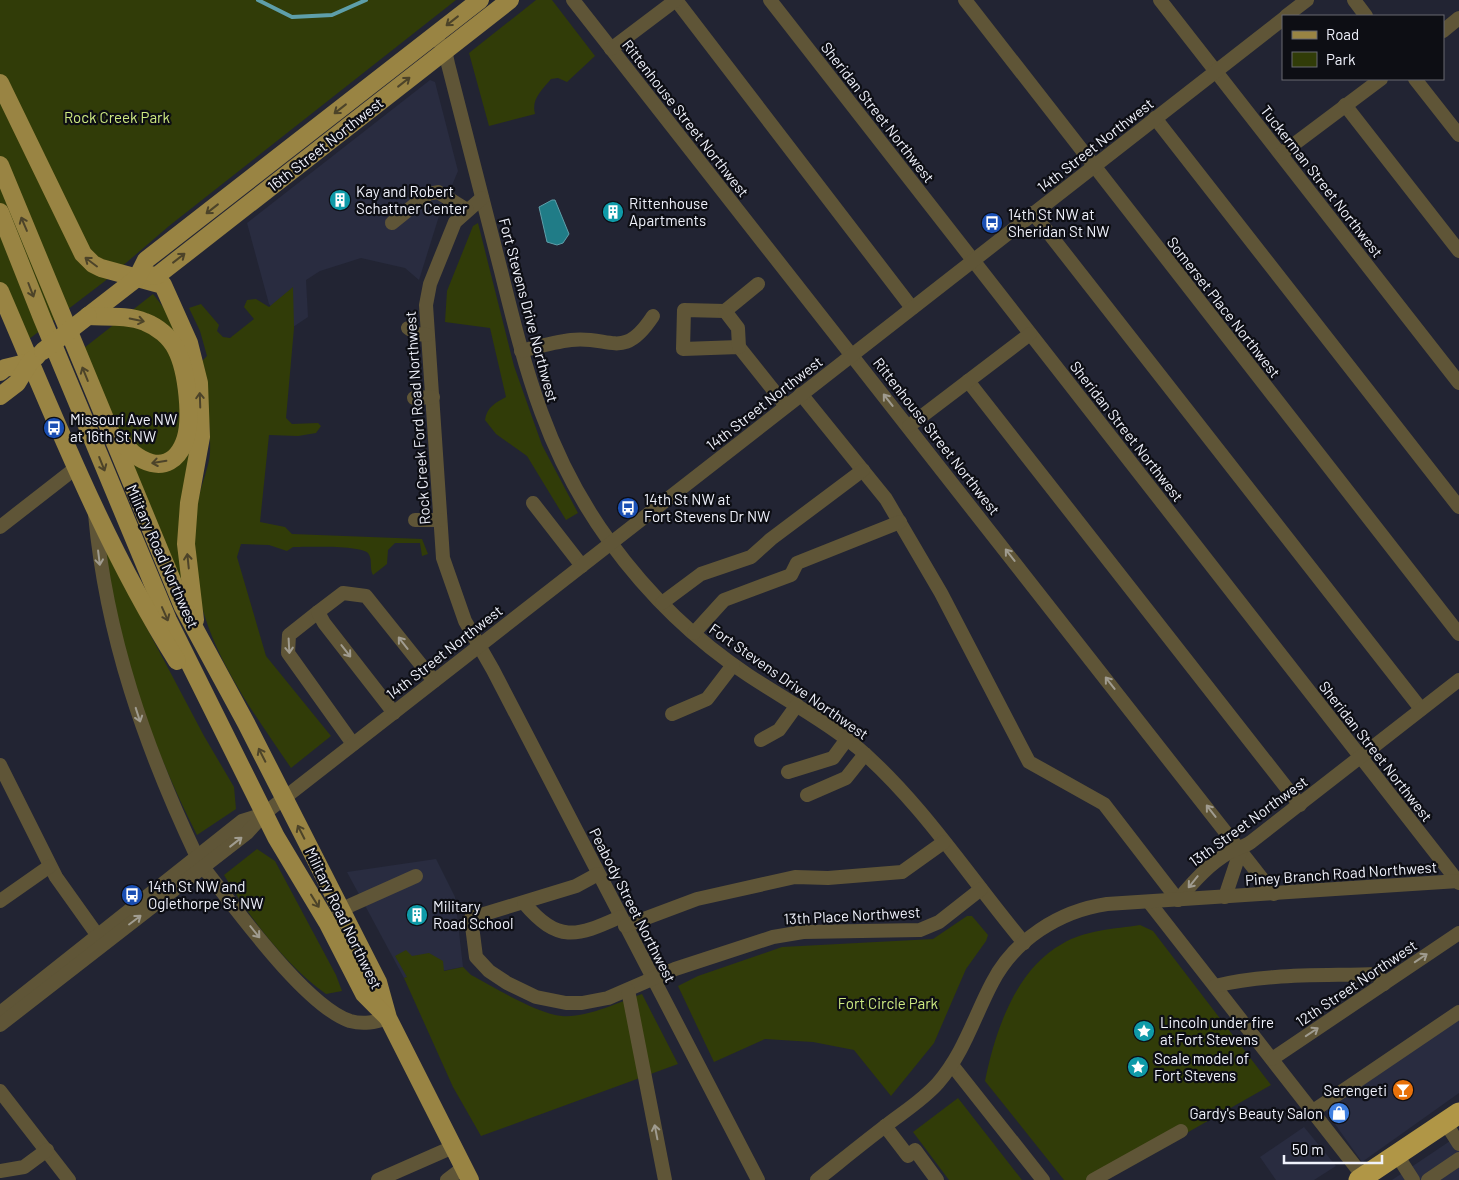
<svg xmlns="http://www.w3.org/2000/svg" width="1459" height="1180" font-family="Barlow,sans-serif">
  <rect width="100%" height="100%" fill="#222433"/>
  <g fill="#292c40">
    <path d="M430,80L435,82L458,171L439,216L419,280L405,268L361,258L320,271L306,280L308,317L290,329L269,304L247,223Z"/>
    <path d="M436,859L455,897L463,967L404,978L347,872Z"/>
    <path d="M1459,1016V1093L1362,1162L1325,1110Z"/>
    <path d="M1304,1127L1336,1166L1314,1180H1276L1260,1157Z"/>
    <path d="M1459,1135V1180H1392Z"/>
  </g>
  <g fill="#313c08">
    <path d="M0,0H456L169,226L105,281L16,349L0,308Z"/>
    <path d="M536,0H552L595,56L567,82L558,78L551,79C542,90 531,99 535,114L489,126L469,53Z"/>
    <path d="M478,223L514,366L542,445L578,513L566,520L527,456L496,434L485,420C487,407 495,403 506,397L490,328L445,322L447,291L473,226Z"/>
    <path d="M293,287L294,328L286,418L292,424L318,423L321,426L316,433L298,436L269,435L260,522L285,527L292,534L422,539L428,554L422,556L420,543H395L388,550L387,564L373,575C369,568 373,559 368,553C360,545 306,547 293,547L287,551L269,545L241,544L237,557L266,656L331,736L291,768C244,699 189,626 194,538C194,525 196,510 199,497C202,482 209,467 210,453C211,422 206,392 201,362L207,356L200,331L189,308L201,304L219,325L217,331L223,337L230,338L254,319L244,307L247,300L256,299L269,307Z"/>
    <path d="M153,294L174,321L192,459L179,517L183,587L84,348Z"/>
    <path d="M105,549L204,736L234,787L236,809L197,835C153,749 116,646 105,549Z"/>
    <path d="M257,849L275,861L336,975L342,991L326,994C286,966 249,917 224,875Z"/>
    <path d="M967,916H972L988,935L986,941L966,969L934,1043L891,1096L854,1050L813,1042L765,1039L714,1062L678,986L698,976L782,947L933,939Z"/>
    <path d="M1140,925L1153,931L1271,1085L1104,1180H1064L985,1081C995,1032 1015,970 1062,944C1084,930 1115,929 1140,925Z"/>
    <path d="M406,950L412,956L429,953L443,961L444,971L463,967L471,975C494,987 537,1014 562,1016C587,1018 619,1002 642,994L678,1064L481,1136L453,1087L404,978L407,977L395,956Z"/>
    <path d="M958,1098L1022,1180H949L913,1132Z"/>
  </g>
  <path fill="#207c87" stroke="#5e9faa" d="M552,200H555L569,234L563,243L557,245L547,242L539,207Z"/>
  <g fill="none" stroke-linecap="round" stroke-linejoin="round">
    <path stroke="#5e9faa" stroke-width="4" d="M258,0L292,17L332,15L366,0"/>
    <g stroke="#5f5537" stroke-width="14">
      <path d="M573,0L1274,894"/>
      <path d="M676,0L912,308"/>
      <path d="M770,0L1459,883"/>
      <path d="M965,0L1459,634"/>
      <path d="M1160,0L1459,383"/>
      <path d="M1354,0L1366,16"/>
      <path d="M1286,16L1307,0"/>
      <path d="M1443,31L1459,18"/>
      <path d="M440,43L445,50L448,64C466,132 483,202 501,271C526,372 547,456 610,542C648,594 695,640 748,675C784,699 823,719 857,747C922,803 969,877 1024,943"/>
      <path d="M611,49L676,0"/>
      <path d="M1415,79L1459,135"/>
      <path d="M1345,105L1459,251"/>
      <path d="M1155,118L1459,507"/>
      <path d="M1281,154L1381,79"/>
      <path d="M482,198L455,222L430,284L426,305L443,558L465,621L493,670L758,1180"/>
      <path d="M1033,213L1421,709"/>
      <path d="M392,223L428,194L438,192L467,210"/>
      <path d="M758,284L725,311L684,310L683,349L739,347L786,406"/>
      <path d="M725,311L738,328L739,347"/>
      <path d="M408,328L417,334L427,335"/>
      <path d="M521,351C537,347 554,342 571,340C610,335 623,362 653,316"/>
      <path d="M968,381L1300,805"/>
      <path d="M801,394L886,499L941,593L1029,762L1104,804L1178,900"/>
      <path d="M414,398L433,397"/>
      <path d="M909,426L1030,334"/>
      <path d="M533,503L582,566"/>
      <path d="M95,514C106,636 145,747 197,857"/>
      <path d="M415,520H440"/>
      <path d="M0,527L77,467"/>
      <path d="M662,603L701,574L751,557L771,539L863,470"/>
      <path d="M318,612L289,635L288,653L353,744"/>
      <path d="M694,633L724,600L791,575L797,563L900,522"/>
      <path d="M394,713L324,623L318,612L343,593L366,596L434,681"/>
      <path d="M672,714L707,699L733,665"/>
      <path d="M761,740L779,730L797,705"/>
      <path d="M0,765L56,877L103,943"/>
      <path d="M788,772L833,758L847,739"/>
      <path d="M807,795L846,778L865,754"/>
      <path d="M203,867C234,906 305,1006 350,1021C364,1025 375,1022 388,1018"/>
      <path d="M598,874L576,886L471,918L476,957L489,971L507,983L536,997L566,1003H582L608,998L675,969L773,937L803,932L920,930L939,922L981,889"/>
      <path d="M1225,897L1241,849"/>
      <path d="M1178,900C1194,881 1209,864 1230,852C1237,848 1244,847 1251,842L1459,680"/>
      <path d="M0,901L50,866"/>
      <path d="M1149,902L1366,1180"/>
      <path d="M524,903C558,943 576,937 620,917"/>
      <path d="M340,910L416,876"/>
      <path d="M625,926L697,899L795,877L828,878L902,872L944,842"/>
      <path d="M1215,986C1266,973 1324,976 1377,974L1384,984"/>
      <path d="M628,990L665,1180"/>
      <path d="M0,1013L242,821L264,814"/>
      <path d="M0,1025L247,833L265,813L1283,19"/>
      <path d="M1272,1059L1459,933"/>
      <path d="M952,1065L1043,1180"/>
      <path d="M0,1091L69,1180"/>
      <path d="M1313,1111L1459,1012"/>
      <path d="M1445,1122L1459,1144"/>
      <path d="M885,1126L908,1156L915,1150L937,1180"/>
      <path d="M1397,1155L1413,1180"/>
      <path d="M0,1171L24,1167L47,1150"/>
      <path d="M378,1180L453,1147"/>
      <path d="M447,1180L464,1167"/>
      <path d="M817,1180C841,1161 864,1142 888,1124C905,1111 924,1099 938,1083C964,1053 974,1017 992,983C1014,940 1059,911 1107,904L1459,881"/>
      <path d="M1093,1180L1181,1131"/>
      <path d="M1428,1180L1459,1159"/>
    </g>
    <g stroke="#998443" stroke-width="18">
      <path d="M0,83L83,254L93,264L101,268L163,285L189,343L199,383L201,437L189,503L186,544L195,620"/>
      <path d="M0,165L183,607L246,723L378,982L388,1018L470,1180"/>
      <path d="M0,212L42,318L168,620L276,837L327,922L364,994L387,1017"/>
      <path d="M140,277L158,275L510,0"/>
      <path d="M0,291C54,416 104,545 177,661"/>
      <path d="M88,316L137,278L146,260L480,0"/>
      <path d="M88,316C106,317 128,315 145,322C158,327 170,337 176,349C187,370 193,421 184,443C169,480 134,461 119,438"/>
      <path d="M0,372L5,368L30,362"/>
      <path d="M0,396L17,383L30,362L37,356"/>
    </g>
    <path stroke="#b09646" stroke-width="21" d="M1359,1180L1459,1113"/>
    <path stroke="#998443" stroke-width="18" d="M43,351L88,316"/>
  </g>
  <defs><path id="oneway-shaft" d="M-6 0H5M1.5-3L5.5 0L1.5 3" fill="none" stroke-width="1.6" stroke-linecap="round" stroke-linejoin="round" transform="scale(1.25)"/></defs>
  <g stroke="#4c4329">
    <use href="#oneway-shaft" transform="translate(452 21) rotate(142)"/>
    <use href="#oneway-shaft" transform="translate(404 82) rotate(-38)"/>
    <use href="#oneway-shaft" transform="translate(340 109) rotate(142)"/>
    <use href="#oneway-shaft" transform="translate(212 209) rotate(142)"/>
    <use href="#oneway-shaft" transform="translate(24 224) rotate(-113)"/>
    <use href="#oneway-shaft" transform="translate(179 258) rotate(-38)"/>
    <use href="#oneway-shaft" transform="translate(91 262) rotate(-143)"/>
    <use href="#oneway-shaft" transform="translate(31 290) rotate(69)"/>
    <use href="#oneway-shaft" transform="translate(137 320) rotate(12)"/>
    <use href="#oneway-shaft" transform="translate(85 374) rotate(-112)"/>
    <use href="#oneway-shaft" transform="translate(200 400) rotate(-92)"/>
    <use href="#oneway-shaft" transform="translate(159 462) rotate(171)"/>
    <use href="#oneway-shaft" transform="translate(102 464) rotate(68)"/>
    <use href="#oneway-shaft" transform="translate(188 561) rotate(-96)"/>
    <use href="#oneway-shaft" transform="translate(165 614) rotate(66)"/>
    <use href="#oneway-shaft" transform="translate(262 755) rotate(-117)"/>
    <use href="#oneway-shaft" transform="translate(301 832) rotate(-117)"/>
    <use href="#oneway-shaft" transform="translate(315 901) rotate(58)"/>
  </g>
  <g stroke="#a09c90">
    <use href="#oneway-shaft" transform="translate(888 400) rotate(-128)"/>
    <use href="#oneway-shaft" transform="translate(1010 555) rotate(-128)"/>
    <use href="#oneway-shaft" transform="translate(99 558) rotate(83)"/>
    <use href="#oneway-shaft" transform="translate(403 643) rotate(-128)"/>
    <use href="#oneway-shaft" transform="translate(289 646) rotate(87)"/>
    <use href="#oneway-shaft" transform="translate(346 651) rotate(52)"/>
    <use href="#oneway-shaft" transform="translate(1110 683) rotate(-128)"/>
    <use href="#oneway-shaft" transform="translate(138 715) rotate(72)"/>
    <use href="#oneway-shaft" transform="translate(1211 811) rotate(-128)"/>
    <use href="#oneway-shaft" transform="translate(236 842) rotate(-38)"/>
    <use href="#oneway-shaft" transform="translate(1193 882) rotate(129)"/>
    <use href="#oneway-shaft" transform="translate(135 920) rotate(-37)"/>
    <use href="#oneway-shaft" transform="translate(255 932) rotate(51)"/>
    <use href="#oneway-shaft" transform="translate(1421 958) rotate(-34)"/>
    <use href="#oneway-shaft" transform="translate(1312 1032) rotate(-34)"/>
    <use href="#oneway-shaft" transform="translate(656 1132) rotate(-101)"/>
  </g>
  <defs>
    <g id="building-disc" transform="scale(1.125)"><circle r="9.5" fill="#0f9aa8" stroke="#0d0e14"/><path d="M-4-6H4V6H1V3H-1V6H-4ZM-2.5-4.3h1.7v1.8h-1.7ZM.8-4.3h1.7v1.8H.8ZM-2.5-1h1.7V.8h-1.7ZM.8-1h1.7V.8H.8Z" fill="#fff"/></g>
    <g id="bus-disc" transform="scale(1.125)"><circle r="9.5" fill="#1a4fb4" stroke="#0d0e14"/><path d="M-5-6H5V4H4V6H2V4H-2V6H-4V4H-5ZM-3.5-4V0h7V-4ZM-3.5 1.2v1.5H-2V1.2ZM2 1.2v1.5H3.5V1.2Z" fill="#fff"/></g>
    <g id="sight-disc" transform="scale(1.125)"><circle r="9.5" fill="#0f9aa8" stroke="#0d0e14"/><path d="M0-6L1.8-2.2L6-1.7L2.9 1.2L3.7 5.4L0 3.3L-3.7 5.4L-2.9 1.2L-6-1.7L-1.8-2.2Z" fill="#fff"/></g>
    <g id="bar-disc" transform="scale(1.125)"><circle r="9.5" fill="#e8710a" stroke="#0d0e14"/><path d="M-6-5H6L.8 .8V4.5H3.5V6h-7V4.5H-.8V.8Z" fill="#fff"/></g>
    <g id="shop-disc" transform="scale(1.125)"><circle r="9.5" fill="#3f7fe0" stroke="#0d0e14"/><path d="M-5-2.5h2.3a2.7 3.5 0 0 1 5.4 0H5L5.5 6h-11ZM-1.5-2.5h3a1.5 2.3 0 0 0-3 0Z" fill="#fff"/></g>
  </defs>
  <g fill-rule="evenodd">
    <use href="#building-disc" x="340" y="200"/>
    <use href="#building-disc" x="613" y="212"/>
    <use href="#bus-disc" x="992" y="223"/>
    <use href="#bus-disc" x="54" y="428"/>
    <use href="#bus-disc" x="628" y="508"/>
    <use href="#bus-disc" x="132" y="895"/>
    <use href="#building-disc" x="417" y="915"/>
    <use href="#sight-disc" x="1144" y="1031"/>
    <use href="#sight-disc" x="1138" y="1067"/>
    <use href="#bar-disc" x="1403" y="1090"/>
    <use href="#shop-disc" x="1339" y="1113"/>
  </g>
  <g text-anchor="middle" dominant-baseline="central" stroke-width="4.5" stroke-linejoin="round" paint-order="stroke">
    <g font-size="15" fill="#f0f2fc" stroke="#0d0e14">
      <text transform="translate(878 112) rotate(52)">Sheridan Street Northwest</text>
      <text transform="translate(686 118) rotate(52)">Rittenhouse Street Northwest</text>
      <text transform="translate(325 144) rotate(-38)">16th Street Northwest</text>
      <text transform="translate(1095 145) rotate(-38)">14th Street Northwest</text>
      <text transform="translate(1322 181) rotate(52)">Tuckerman Street Northwest</text>
      <text transform="translate(1224 307) rotate(52)">Somerset Place Northwest</text>
      <text transform="translate(529 310) rotate(75)">Fort Stevens Drive Northwest</text>
      <text transform="translate(764 403) rotate(-38)">14th Street Northwest</text>
      <text transform="translate(417 418) rotate(-94)">Rock Creek Ford Road Northwest</text>
      <text transform="translate(1127 431) rotate(52)">Sheridan Street Northwest</text>
      <text transform="translate(937 436) rotate(52)">Rittenhouse Street Northwest</text>
      <text transform="translate(163 556) rotate(66)">Military Road Northwest</text>
      <text transform="translate(444 652) rotate(-38)">14th Street Northwest</text>
      <text transform="translate(789 681) rotate(35)">Fort Stevens Drive Northwest</text>
      <text transform="translate(1376 751) rotate(52)">Sheridan Street Northwest</text>
      <text transform="translate(1248 821) rotate(-36)">13th Street Northwest</text>
      <text transform="translate(1341 873) rotate(-4)">Piney Branch Road Northwest</text>
      <text transform="translate(633 905) rotate(63)">Peabody Street Northwest</text>
      <text transform="translate(852 915) rotate(-3)">13th Place Northwest</text>
      <text transform="translate(344 918) rotate(64)">Military Road Northwest</text>
      <text transform="translate(1356 983) rotate(-34)">12th Street Northwest</text>
    </g>
    <g font-size="15" fill="#ceea82" stroke="#0d0e14">
      <text x="117" y="117">Rock Creek Park</text>
      <text x="888" y="1003">Fort Circle Park</text>
    </g>
    <g font-size="15" fill="#f0f2fc" stroke="#0d0e14" text-anchor="start">
      <text x="356" y="191">Kay and Robert<tspan x="356" dy="17">Schattner Center</tspan></text>
      <text x="629" y="203">Rittenhouse<tspan x="629" dy="17">Apartments</tspan></text>
      <text x="1008" y="214">14th St NW at<tspan x="1008" dy="17">Sheridan St NW</tspan></text>
      <text x="70" y="419">Missouri Ave NW<tspan x="70" dy="17">at 16th St NW</tspan></text>
      <text x="644" y="499">14th St NW at<tspan x="644" dy="17">Fort Stevens Dr NW</tspan></text>
      <text x="148" y="886">14th St NW and<tspan x="148" dy="17">Oglethorpe St NW</tspan></text>
      <text x="433" y="906">Military<tspan x="433" dy="17">Road School</tspan></text>
      <text x="1160" y="1022">Lincoln under fire<tspan x="1160" dy="17">at Fort Stevens</tspan></text>
      <text x="1154" y="1058">Scale model of<tspan x="1154" dy="17">Fort Stevens</tspan></text>
      <text x="1387" y="1090" text-anchor="end">Serengeti</text>
      <text x="1323" y="1113" text-anchor="end">Gardy's Beauty Salon</text>
    </g>
  </g>
  <rect x="1282" y="15" width="162" height="65" fill="#0d0e14" stroke="#686971"/>
  <rect x="1292" y="31" width="25" height="8" fill="#998443" stroke="#686971"/>
  <text x="1326" y="40" font-size="15" fill="#f0f2fc">Road</text>
  <rect x="1292" y="52" width="25" height="15" fill="#313c08" stroke="#686971"/>
  <text x="1326" y="65" font-size="15" fill="#f0f2fc">Park</text>
  <path d="M1284 1155v8h98v-8" fill="none" stroke="#f0f2fc" stroke-width="2.5"/>
  <text x="1292" y="1155" font-size="15" fill="#f0f2fc" stroke="#0d0e14" stroke-width="4" paint-order="stroke">50 m</text>
</svg>
